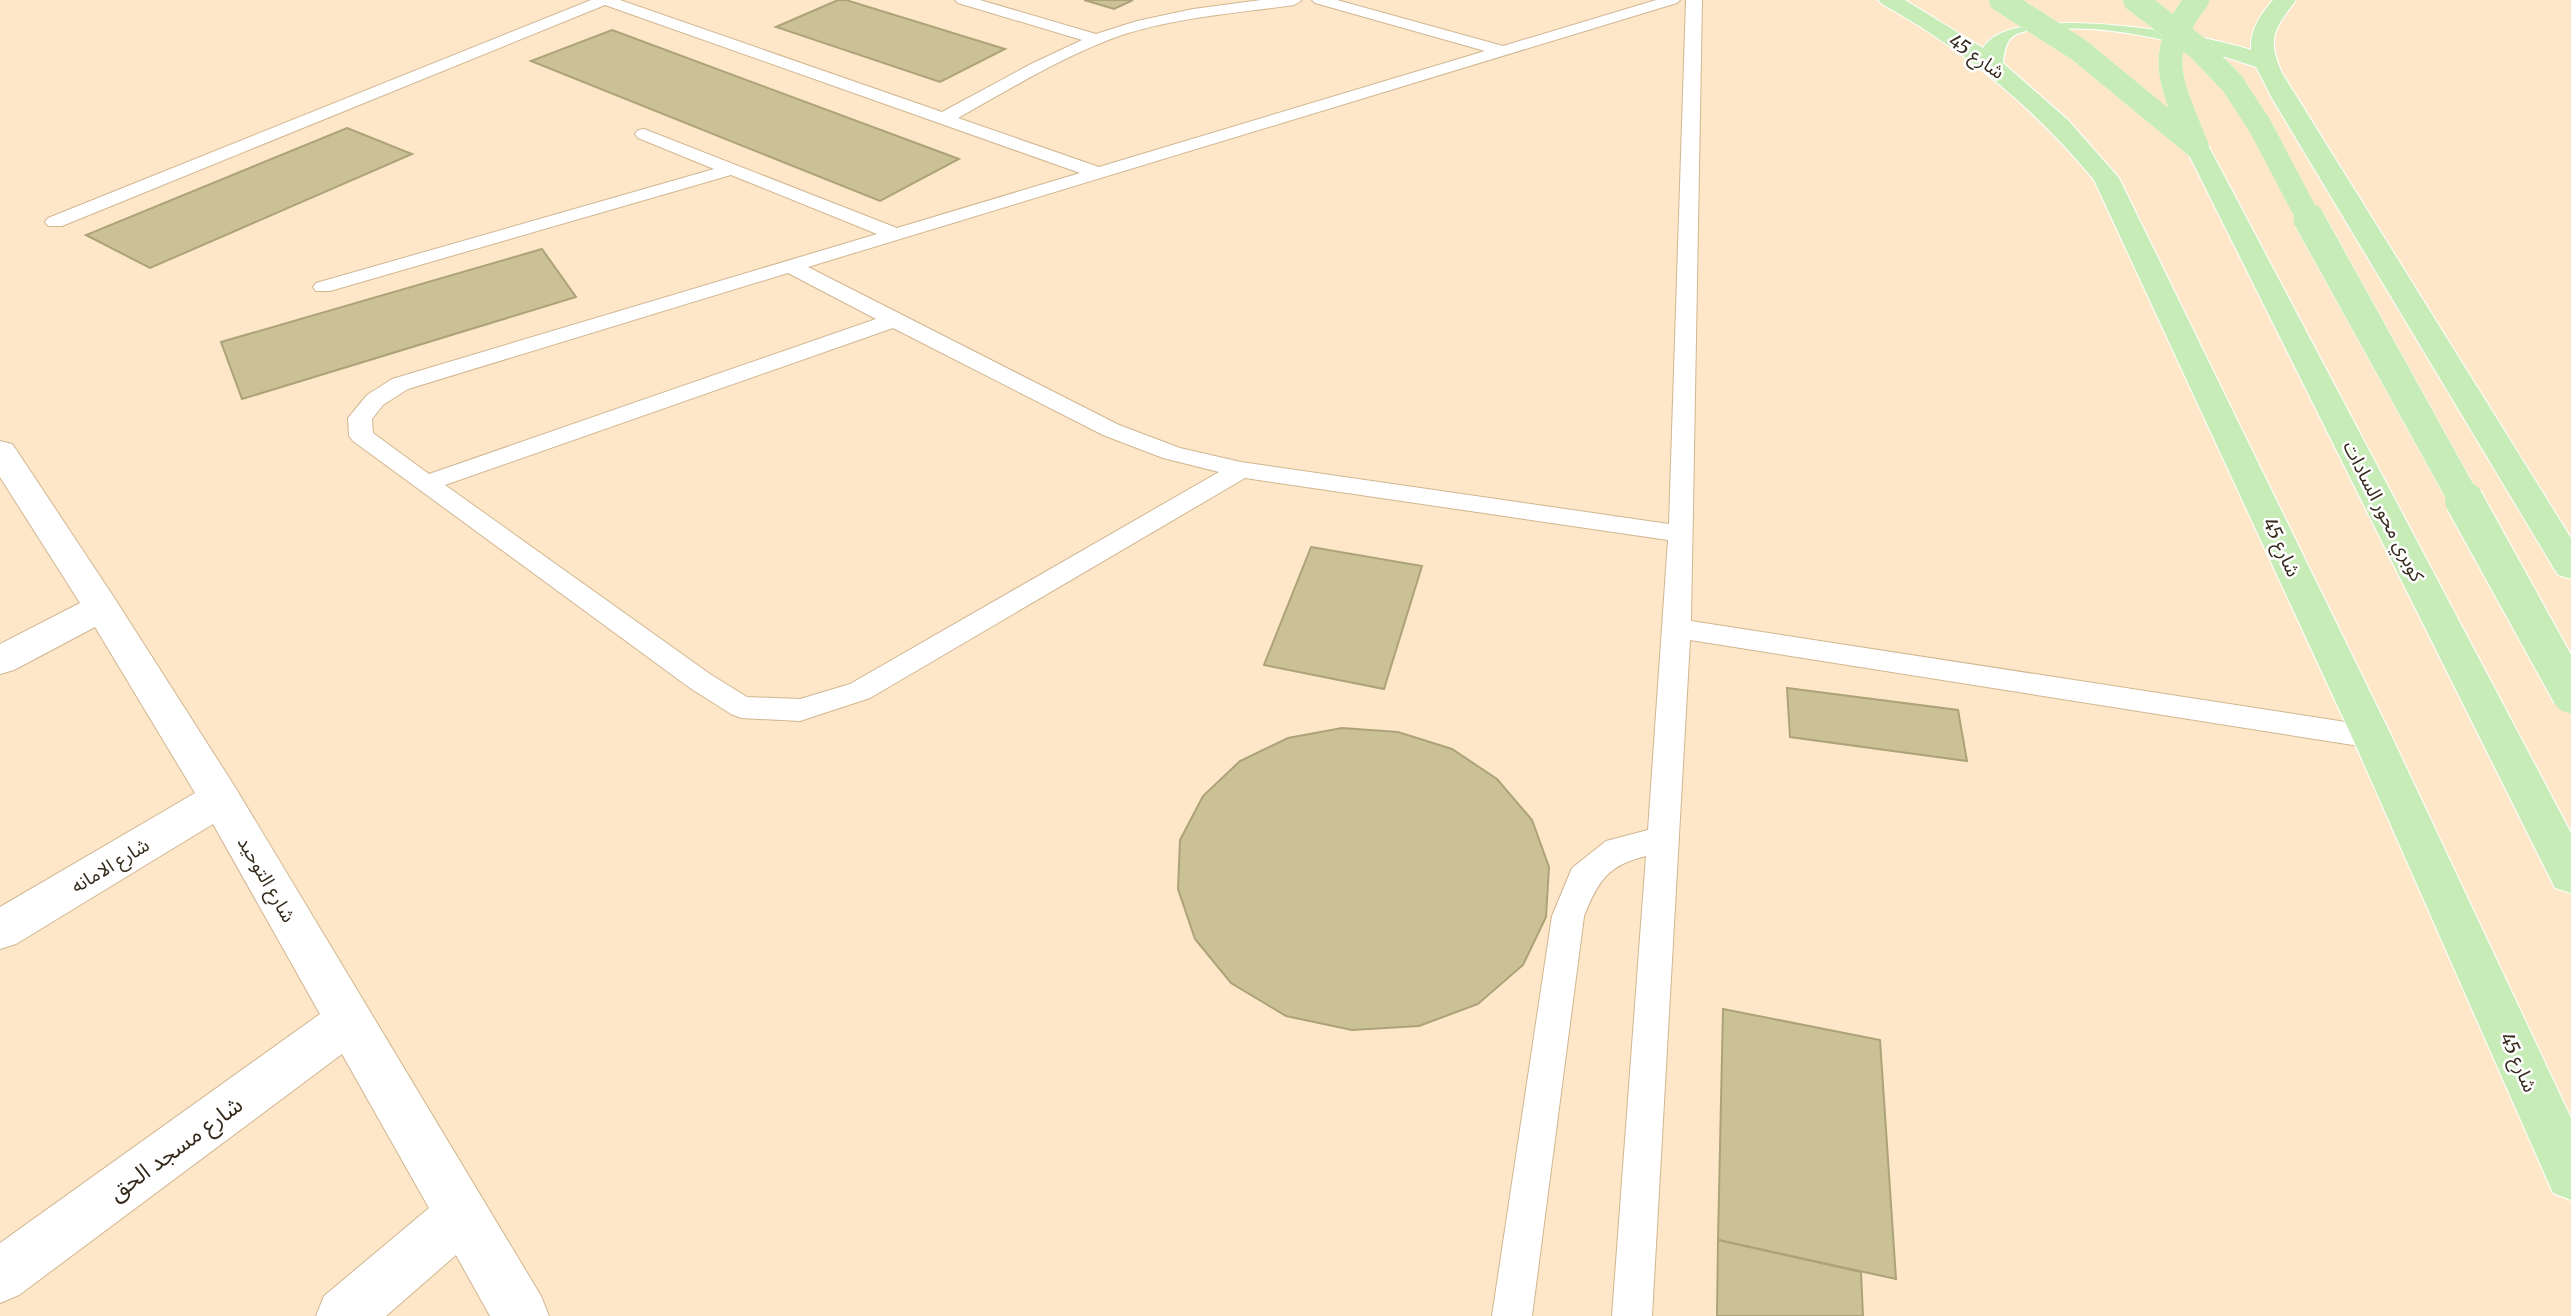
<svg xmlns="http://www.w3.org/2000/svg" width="2571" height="1316" font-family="Merriweather,'Noto Sans Arabic',serif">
  <rect width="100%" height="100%" fill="#fde7c8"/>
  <g fill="#cbc196" stroke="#aca379" stroke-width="2">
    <path d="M838,0H846L1005,49L940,82L776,27Z"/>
    <path d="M1084,0H1133L1114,9Z"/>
    <path d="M612,30L959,159L880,201L531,61Z"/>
    <path d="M347,128L412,154L150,268L86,235Z"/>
    <path d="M542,249L576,297L242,399L221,342Z"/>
    <path d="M1311,547L1422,566L1384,689L1264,665Z"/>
    <path d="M1787,688L1958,710L1967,761L1790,737Z"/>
    <path d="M1342,728L1398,732L1452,749L1497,779L1532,820L1549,867L1546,917L1523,965L1478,1004L1419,1026L1352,1030L1286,1016L1231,983L1195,939L1178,889L1180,840L1203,796L1240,761L1288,738Z"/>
    <path d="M1723,1009L1880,1040L1896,1279L1718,1240Z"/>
    <path d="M1718,1240L1861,1272L1863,1316H1717Z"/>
  </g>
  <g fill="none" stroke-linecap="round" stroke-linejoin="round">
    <g stroke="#d1b691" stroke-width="2">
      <path id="service" d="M591,0H620L942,112L1031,64L1082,40L958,3L955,0H980L1096,34L1137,21L1193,9L1261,0H1302L1294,5C1238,13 1180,17 1125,34C1066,54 1012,88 958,118L1099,167L1485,51L1315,3L1312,0H1337L1503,46L1656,0H1680L1677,3L808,267L1119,425L1180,448L1241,462L1669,524L1686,0H1702L1691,621L2372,726L2382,729L2387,737L2382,745L2372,748L1690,640L1652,1316H1612L1646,856C1608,865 1598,881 1584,916L1532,1316H1492L1552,916L1572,868L1606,841L1648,830L1668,540L1245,478L870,698L800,721L741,718L731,714L690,688L353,441L349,436L348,418L367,395L392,379L877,234L731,175L330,291H316L313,287L316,283L714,169L638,138L635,134L638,130L644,129L897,228L1080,173L605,5L62,226H48L45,222L48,218ZM788,273L876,319L429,474L373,433L372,419L383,405L408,389ZM893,328L1103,435L1163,458L1219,472L850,684L800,699L747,697L710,674L445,485Z"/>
    </g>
    <g stroke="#d1b691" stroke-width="2">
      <path id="minor" d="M0,441L12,444L17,451L115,599L235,787L541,1296L549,1316H490L456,1255L386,1316H316L324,1296L429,1208L342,1054L19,1295L0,1303V1243L320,1014L213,824L16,944L0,949V907L195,793L95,627L14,670L0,674V644L80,603L0,477Z"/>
    </g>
    <g stroke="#fff" stroke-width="2">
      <g id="primary">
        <path d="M1878,0H1905L1983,48C2009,0 2200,33 2251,50C2250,29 2260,15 2273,0H2296C2275,29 2266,37 2282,73L2571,538V579L2558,575L2553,567L2273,100L2256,67C2189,45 2124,25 2052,29C2039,30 2022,29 2011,38C2005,44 2004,55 2003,63L2068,120L2119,178L2392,737L2571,1118V1200L2553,1193L2352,737L2094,180C2034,107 1964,50 1882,4Z"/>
        <path d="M2197,140L2206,142L2209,147L2571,833V893L2555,888L2185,147L2188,142Z"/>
      </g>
    </g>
    <use href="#service" fill="#fff" fill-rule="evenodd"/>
    <use href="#minor" fill="#fff" fill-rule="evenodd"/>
    <use href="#primary" fill="#c8ecb7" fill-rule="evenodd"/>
    <g stroke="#fff" stroke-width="24" stroke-linecap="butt">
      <g id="primary-bridge-far2">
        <path d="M2001,0L2079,50L2197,147"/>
        <path d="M2135,0L2197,47L2232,83L2260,126L2310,221"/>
        <path d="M2196,145C2173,85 2152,57 2197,0"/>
      </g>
    </g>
    <g stroke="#fff" stroke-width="32" stroke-linecap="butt">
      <path id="primary-bridge-far1" d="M2309,219L2465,501"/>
    </g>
    <g stroke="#fff" stroke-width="40" stroke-linecap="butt">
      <path id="primary-bridge" d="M2464,500L2571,694"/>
    </g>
    <use href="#primary-bridge-far2" stroke="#c8ecb7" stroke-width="24"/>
    <use href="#primary-bridge-far1" stroke="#c8ecb7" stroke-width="31"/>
    <use href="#primary-bridge" stroke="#c8ecb7" stroke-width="38"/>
  </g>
  <g text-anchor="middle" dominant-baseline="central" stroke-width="5" stroke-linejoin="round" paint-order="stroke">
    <g font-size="19" fill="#352a1b" stroke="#fff">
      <text transform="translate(1977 56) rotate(35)">شارع 45</text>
      <text transform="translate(2384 511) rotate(63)">كوبري محور السادات</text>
      <text transform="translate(2282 547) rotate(65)">شارع 45</text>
      <text transform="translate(110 865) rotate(-31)">شارع الامانه</text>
      <text transform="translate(267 879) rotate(60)">شارع التوحيد</text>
      <text transform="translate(2519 1062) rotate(66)">شارع 45</text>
    </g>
    <g font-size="23" fill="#352a1b" stroke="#fff">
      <text transform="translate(175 1148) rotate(-36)">شارع مسجد الحق</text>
    </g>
  </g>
</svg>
